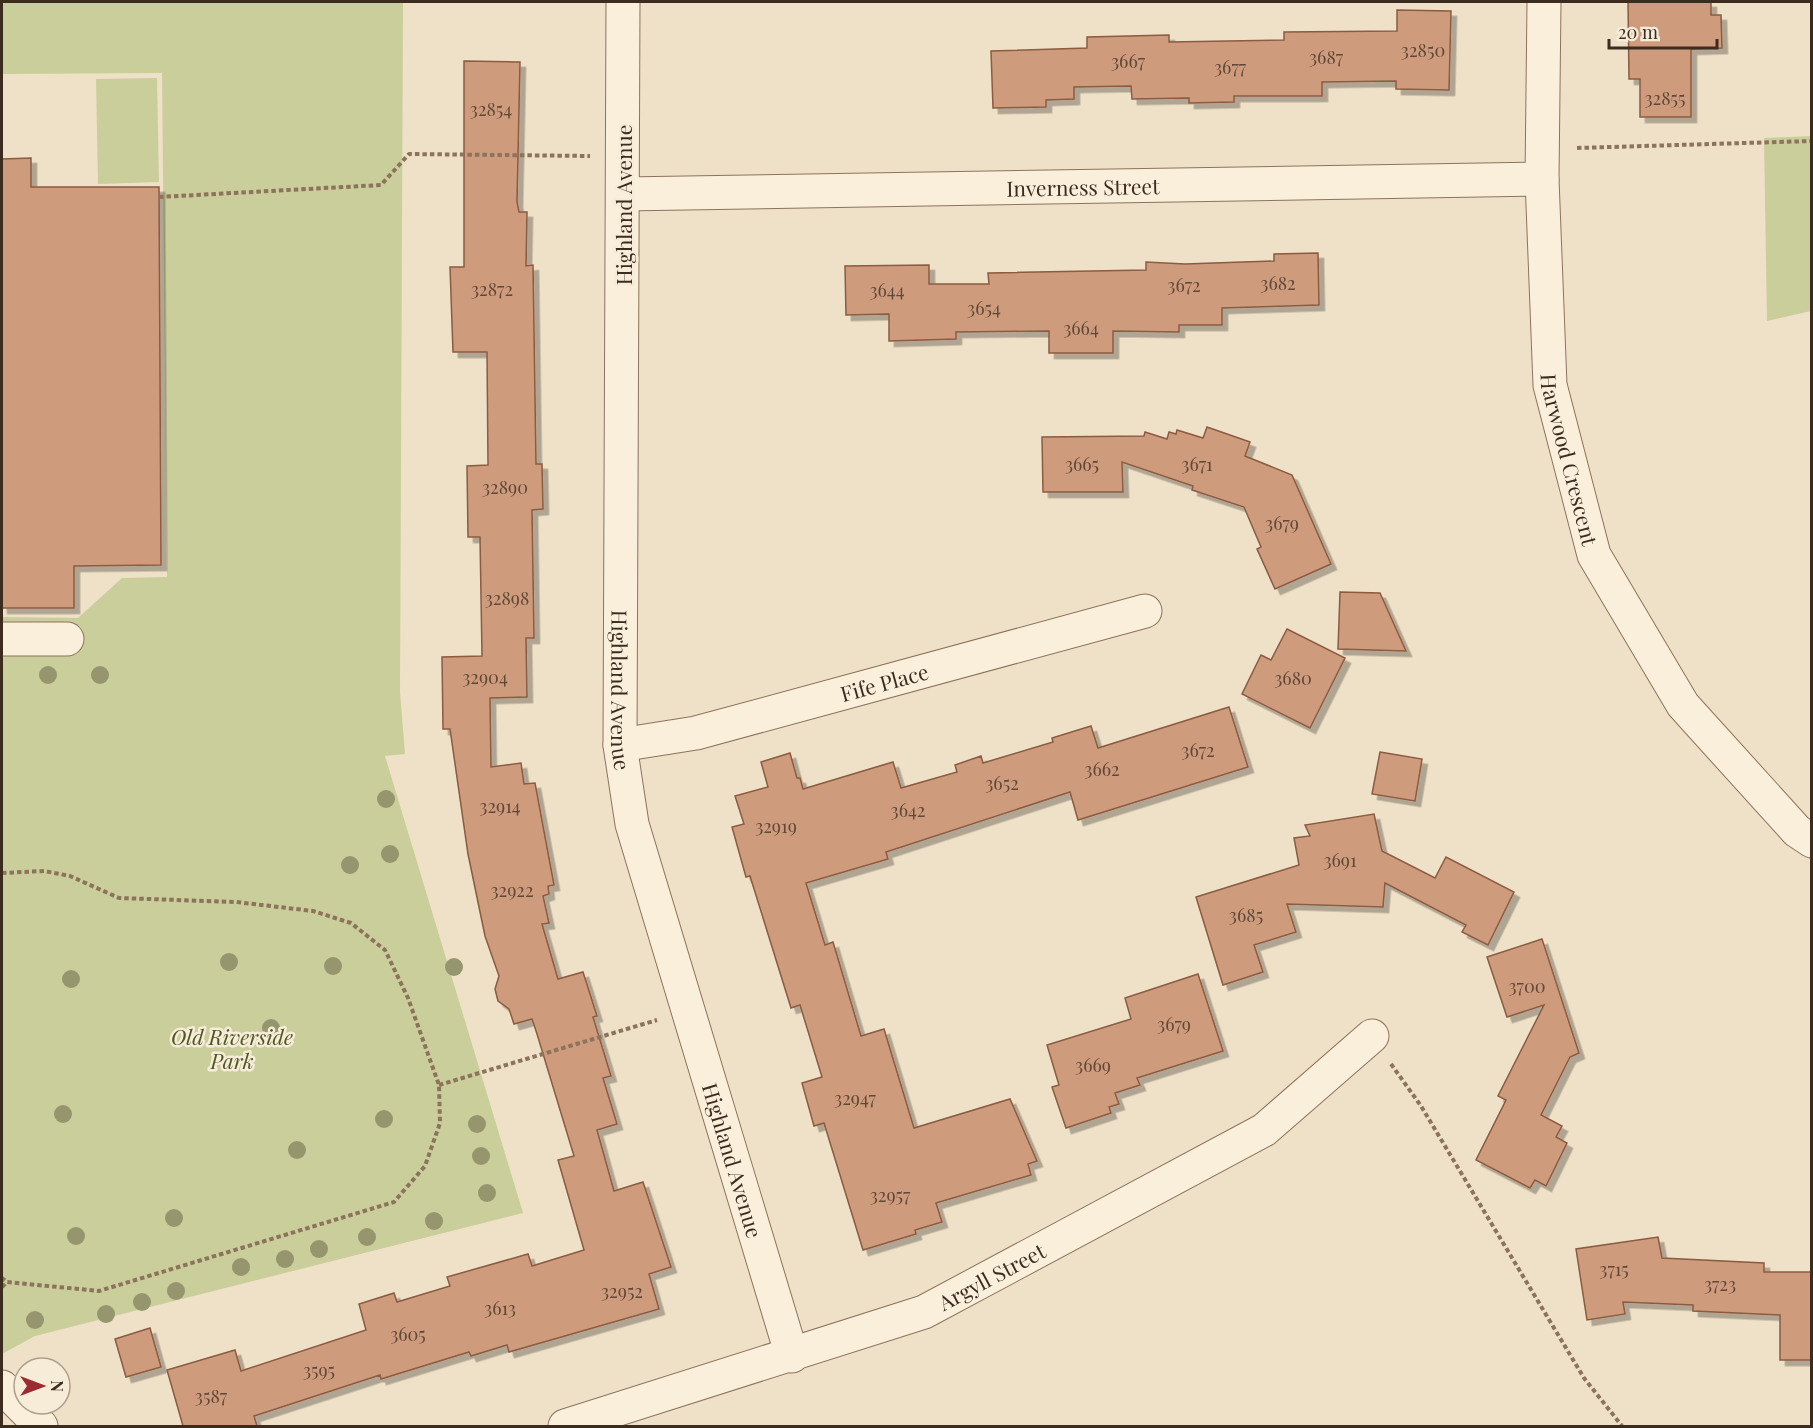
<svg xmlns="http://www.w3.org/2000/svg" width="1813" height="1428" font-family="'Playfair Display',serif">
  <defs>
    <filter id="shadow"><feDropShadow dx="5.5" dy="5.5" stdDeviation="0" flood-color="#0004"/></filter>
  </defs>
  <rect width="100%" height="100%" fill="#efe1c7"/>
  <g fill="#cace9a">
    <path d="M2,2H403L400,692L405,754L385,756L523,1213L35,1336L2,1354V617L78,618L122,578L167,577L162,73L2,74Z"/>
    <path d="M157,78L159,182L98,184L96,79Z"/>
    <path d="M1811,136V311L1767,321L1764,138Z"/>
  </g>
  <g fill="#ce9b7d" stroke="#8b5b41" stroke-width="1.5" filter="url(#shadow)">
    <path d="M1628,2H1711V15H1721L1722,48L1691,49V117H1640V79H1629Z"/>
    <path d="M1397,10L1451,11L1449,90L1396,89V81L1322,82V96H1234V102L1189,103V98L1132,99L1131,86L1074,87V99L1046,100V107L993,108L991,51L1087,48V37L1169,35V42L1284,40V32L1397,31Z"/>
    <path d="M464,61L520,62L517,202L519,212H527L526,266L533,265L536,464H542L543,509L532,510L534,638H526L527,697L490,698L491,767L521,763L524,784L535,783L554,885L548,886L549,894L543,896L549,923L542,924L558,979L583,972L597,1016L593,1017L611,1076L603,1078L617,1124L597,1130L614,1191L643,1182L671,1267L649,1274L659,1309L509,1352L507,1345L471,1356L469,1352L381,1379L380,1375L254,1416L257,1426H183L167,1370L235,1350L241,1371L366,1330L359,1304L394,1293L397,1302L450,1286L447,1277L528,1254L532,1266L584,1250L558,1160L574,1156L537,1034L532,1019L514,1024L509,1009L498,1001L495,989L499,976L485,936L468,854L450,729H443L442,657L482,656L480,537H468L467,466L488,465L487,352H453L450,267H464Z"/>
    <path d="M31,158V187H159L161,565L74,566V608H2V159Z"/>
    <path d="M1318,253L1319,305L1222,308V325H1179V332L1113,331V353H1049V331L956,332V339L889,341V314L846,315L845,266L929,265V284H989L988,273L1146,270V262L1185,264L1274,261V254Z"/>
    <path d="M1207,427L1250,442L1245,456L1292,475L1331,564L1275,589L1257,549L1261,547L1244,507L1192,490L1193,486L1122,462L1123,492H1043L1042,437L1144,436L1145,432L1167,439L1169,432L1176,434L1177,430L1203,438Z"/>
    <path d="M1340,592L1380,593L1406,651L1338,649Z"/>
    <path d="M1287,629L1345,658L1310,728L1242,694L1261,655L1271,660Z"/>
    <path d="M1229,707L1248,767L1078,820L1070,792L886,852L888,859L806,883L825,945L833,942L861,1036L884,1029L914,1128L1010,1099L1037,1161L1028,1164L1031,1175L936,1203L942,1222L915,1230L916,1234L863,1250L824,1123L814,1126L802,1083L822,1077L800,1005L791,1008L750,876L746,877L732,827L744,824L735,796L768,787L761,762L790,753L797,778H800L803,789L893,762L901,788L957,772L955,765L981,756L983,763L1053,742L1052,738L1091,726L1098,748Z"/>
    <path d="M1380,752L1422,759L1415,801L1372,794Z"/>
    <path d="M1374,814L1382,851L1435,878L1446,857L1514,892L1488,945L1462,932L1466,925L1385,883L1383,907L1287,904L1296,932L1254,945L1263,972L1223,985L1196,897L1299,865L1294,838L1310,836L1305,825Z"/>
    <path d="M1542,939L1579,1053L1570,1057L1541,1115L1562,1126L1556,1137L1567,1143L1546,1186L1535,1180L1530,1188L1476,1160L1506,1100L1498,1096L1544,1005L1507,1017L1487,957Z"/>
    <path d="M1198,974L1223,1051L1137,1078L1140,1085L1115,1093L1119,1104L1109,1107L1111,1113L1066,1128L1052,1087L1059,1085L1047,1045L1131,1019L1125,998Z"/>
    <path d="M1658,1237L1662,1258L1764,1263V1272H1812V1360H1780V1315L1693,1311V1305L1623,1302L1625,1314L1587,1320L1576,1249Z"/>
    <path d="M150,1328L161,1367L126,1377L115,1339Z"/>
  </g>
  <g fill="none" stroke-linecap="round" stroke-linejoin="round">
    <g stroke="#8c735c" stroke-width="35">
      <g id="minor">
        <path id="s1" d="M623,2L620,745L632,824L792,1356"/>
        <path id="s2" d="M1544,2L1542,179L1550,385L1594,555L1683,705L1797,831L1812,841"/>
        <path id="s3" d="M623,194L1542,179"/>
        <path d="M2,639H67"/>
        <path id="s4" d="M620,745L696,733L1145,611"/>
        <path d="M2,1387L41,1426"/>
        <path id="s5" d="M565,1426L924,1312L1264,1130L1372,1036"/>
      </g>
    </g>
    <g stroke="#8c735c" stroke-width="4" stroke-dasharray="4.5 3" stroke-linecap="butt">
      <path d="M1577,148L1812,141"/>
      <path d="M159,197L381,185L409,154L590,156"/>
      <path d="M2,873L44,871L70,876L119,898L236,902L313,911L351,923L385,950L408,998L439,1085L440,1123L425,1166L394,1202L99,1291L7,1282L2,1278"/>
      <path d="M1391,1064L1421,1106L1584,1378L1622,1426"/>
      <path d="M439,1085L657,1020"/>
      <path d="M2,1287L7,1282"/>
    </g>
    <use href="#minor" stroke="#f9efdb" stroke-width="33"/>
  </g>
  <g fill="#96966e">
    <circle cx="48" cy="675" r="9"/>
    <circle cx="100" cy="675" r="9"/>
    <circle cx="386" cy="799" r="9"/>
    <circle cx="390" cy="854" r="9"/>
    <circle cx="350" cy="865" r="9"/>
    <circle cx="229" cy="962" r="9"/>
    <circle cx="333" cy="966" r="9"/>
    <circle cx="454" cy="967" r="9"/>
    <circle cx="71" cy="979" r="9"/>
    <circle cx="271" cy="1028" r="9"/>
    <circle cx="63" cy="1114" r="9"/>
    <circle cx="384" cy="1119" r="9"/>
    <circle cx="477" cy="1124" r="9"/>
    <circle cx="297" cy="1150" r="9"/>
    <circle cx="481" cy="1156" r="9"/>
    <circle cx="487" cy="1193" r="9"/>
    <circle cx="174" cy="1218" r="9"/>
    <circle cx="434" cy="1221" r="9"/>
    <circle cx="76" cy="1236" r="9"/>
    <circle cx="367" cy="1237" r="9"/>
    <circle cx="319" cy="1249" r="9"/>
    <circle cx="285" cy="1259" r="9"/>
    <circle cx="241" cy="1267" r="9"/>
    <circle cx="176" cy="1291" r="9"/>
    <circle cx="142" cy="1302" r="9"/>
    <circle cx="106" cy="1314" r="9"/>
    <circle cx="35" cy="1320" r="9"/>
  </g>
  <g text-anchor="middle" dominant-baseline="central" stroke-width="5" stroke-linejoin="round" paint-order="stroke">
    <g font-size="18" fill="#604837">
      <text x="1423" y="50">32850</text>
      <text x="1326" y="57">3687</text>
      <text x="1128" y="61">3667</text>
      <text x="1230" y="67">3677</text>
      <text x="1665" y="98">32855</text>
      <text x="491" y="109">32854</text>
      <text x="1278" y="283">3682</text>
      <text x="1184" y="285">3672</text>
      <text x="492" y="289">32872</text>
      <text x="887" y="290">3644</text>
      <text x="984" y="308">3654</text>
      <text x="1081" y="328">3664</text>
      <text x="1082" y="464">3665</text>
      <text x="1197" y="464">3671</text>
      <text x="505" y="487">32890</text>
      <text x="1282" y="523">3679</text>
      <text x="507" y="598">32898</text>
      <text x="485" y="677">32904</text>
      <text x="1293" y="678">3680</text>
      <text x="1198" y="750">3672</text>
      <text x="1102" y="769">3662</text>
      <text x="1002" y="783">3652</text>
      <text x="500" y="806">32914</text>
      <text x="908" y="810">3642</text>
      <text x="776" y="826">32919</text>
      <text x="1340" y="860">3691</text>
      <text x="512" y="890">32922</text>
      <text x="1246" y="915">3685</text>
      <text x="1527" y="986">3700</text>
      <text x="1174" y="1024">3679</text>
      <text x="1093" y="1065">3669</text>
      <text x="855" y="1098">32947</text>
      <text x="890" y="1195">32957</text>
      <text x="1614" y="1269">3715</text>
      <text x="1720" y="1284">3723</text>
      <text x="622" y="1291">32952</text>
      <text x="500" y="1308">3613</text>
      <text x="408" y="1334">3605</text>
      <text x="319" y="1370">3595</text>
      <text x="211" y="1396">3587</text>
    </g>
    <g font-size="21" fill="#3c2c20" stroke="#f6ecd7">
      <text stroke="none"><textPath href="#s3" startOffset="460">Inverness Street</textPath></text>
      <text transform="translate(623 205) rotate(-90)">Highland Avenue</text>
      <text stroke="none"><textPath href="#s2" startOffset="460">Harwood Crescent</textPath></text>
      <text stroke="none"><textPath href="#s4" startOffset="272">Fife Place</textPath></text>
      <text stroke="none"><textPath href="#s1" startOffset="688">Highland Avenue</textPath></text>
      <text stroke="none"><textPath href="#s1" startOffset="1174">Highland Avenue</textPath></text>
      <text stroke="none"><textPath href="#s5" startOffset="453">Argyll Street</textPath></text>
    </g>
    <g font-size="21" font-style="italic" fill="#4e5826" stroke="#f6ecd7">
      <text x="232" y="1036">Old Riverside<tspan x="232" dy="24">Park</tspan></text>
    </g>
  </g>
  <rect width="1813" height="1428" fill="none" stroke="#3c2c20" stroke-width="6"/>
  <g transform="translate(42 1386) rotate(90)"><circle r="28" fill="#f6ecd7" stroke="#ac9f8e" stroke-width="1.5"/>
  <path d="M0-4.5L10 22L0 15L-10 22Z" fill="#9c2b31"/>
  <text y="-9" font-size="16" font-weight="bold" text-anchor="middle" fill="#3c2c20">N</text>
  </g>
  <path d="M1609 39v9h108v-9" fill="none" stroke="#3c2c20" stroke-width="3"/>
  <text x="1618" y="39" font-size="18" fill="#3c2c20" stroke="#f6ecd7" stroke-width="4.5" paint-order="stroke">20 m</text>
</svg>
